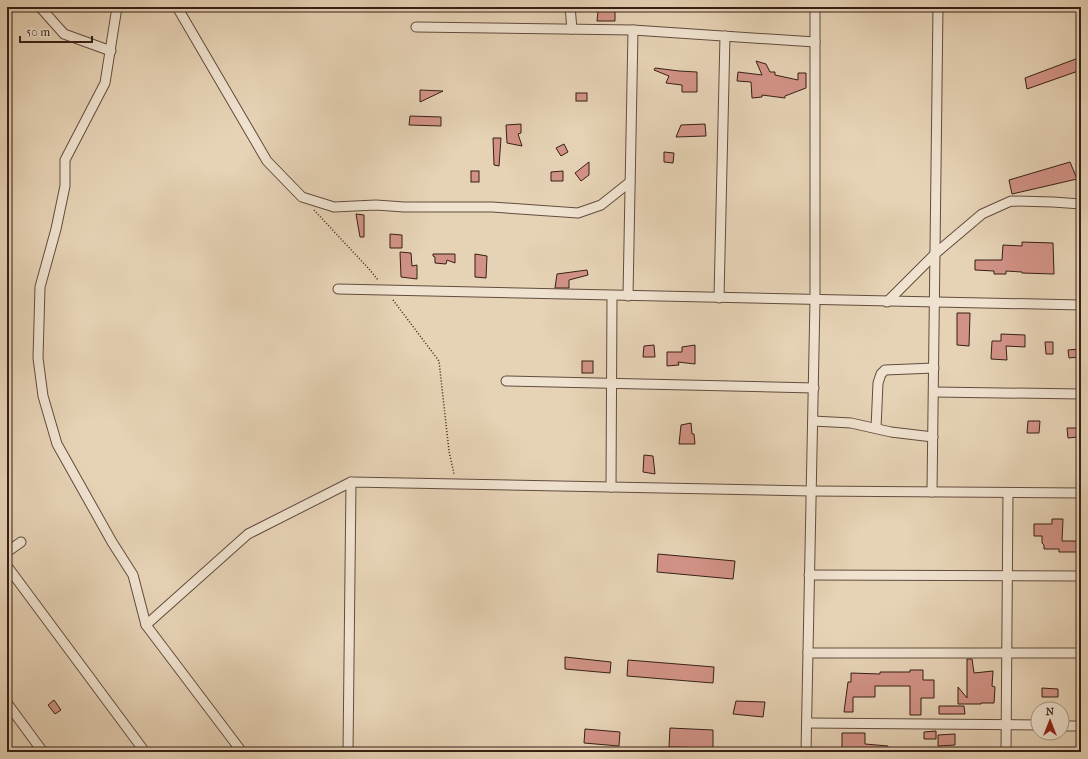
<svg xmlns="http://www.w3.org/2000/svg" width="1088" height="759" font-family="'IM FELL French Canon',serif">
  <rect width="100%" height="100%" fill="#e6d2b5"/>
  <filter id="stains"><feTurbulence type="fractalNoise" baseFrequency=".005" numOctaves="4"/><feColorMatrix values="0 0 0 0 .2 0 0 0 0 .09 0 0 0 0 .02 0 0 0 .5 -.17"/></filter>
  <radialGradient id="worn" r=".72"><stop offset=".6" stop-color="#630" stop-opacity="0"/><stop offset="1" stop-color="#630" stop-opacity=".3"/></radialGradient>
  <g fill="#d29387" stroke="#371f15">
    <path d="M598,11H615V21H597Z"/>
    <path d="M1081,57V70L1027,89L1025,78Z"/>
    <path d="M756,61L766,64L770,72H775V75L798,80V73H806V88L785,96V98L762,95V97L752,98L751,82L737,81L738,72L762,75Z"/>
    <path d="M655,68L679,71L697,72V92H682V85L666,83L669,76L654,70Z"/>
    <path d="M420,90L443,91L420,102Z"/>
    <rect x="576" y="93" width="11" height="8"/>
    <path d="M410,116L441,117V126L409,125Z"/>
    <path d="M521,124V133L518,134L522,146L507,143L506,125Z"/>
    <path d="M705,124L706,136L676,137L681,125Z"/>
    <path d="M493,138H501L499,166L494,165Z"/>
    <path d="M564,144L568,152L561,156L556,148Z"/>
    <path d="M664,152L674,153L673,163L664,162Z"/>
    <path d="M589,162V175L581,181L575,173Z"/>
    <path d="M1070,162L1077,179L1012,194L1009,180Z"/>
    <rect x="471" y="171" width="8" height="11"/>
    <path d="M563,171V181H551V172Z"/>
    <path d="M356,214L364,215V237H360Z"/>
    <path d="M390,234L402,235V248H390Z"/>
    <path d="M1022,242L1053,243L1054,274L1022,273V272L1006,271V274H994V271L975,270V260H1002L1003,245L1022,246Z"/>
    <path d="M400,252L411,253L412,266L417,265V279L401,277Z"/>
    <path d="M433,254H455V263L447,260L446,264L435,263V257L433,256Z"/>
    <path d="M475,254L487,256L486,278L475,277Z"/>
    <path d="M587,270L588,275L569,280V288H555L557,274Z"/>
    <path d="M957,313H970L969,346L957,345Z"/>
    <path d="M1001,334L1025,335V347L1006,346L1007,360L991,359L992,341H1001Z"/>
    <path d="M1045,342H1053V354H1046Z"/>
    <path d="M654,345L655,357H643L644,346Z"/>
    <path d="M695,345V364L678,362L679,365L667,366V352H682V347Z"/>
    <path d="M1079,349V357L1069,358L1068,350Z"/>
    <rect x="582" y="361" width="11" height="12"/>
    <path d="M1028,421H1040L1039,433H1027Z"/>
    <path d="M691,423L692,434H694L695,444H679L681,425Z"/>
    <path d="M1067,428H1078V437L1068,438Z"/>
    <path d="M644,455L653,456L655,474L643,472Z"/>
    <path d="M1052,519H1063L1062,541H1078V552H1059V549H1044V545L1042,543V536H1034V524H1052Z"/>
    <path d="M658,554L735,561L733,579L657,572Z"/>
    <path d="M565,657L611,662L610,673L565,669Z"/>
    <path d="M967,659H972L974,673L993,671L992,686L995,687L994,703H981V704H958V687L967,698Z"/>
    <path d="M628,660L714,667L713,683L627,676Z"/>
    <path d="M910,670H923V680H934V698H921V715H910V686H875V697H853V712H844L848,682H851V673L880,674V672H910Z"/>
    <path d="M1042,688L1058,689V697H1042Z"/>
    <path d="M54,700L61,710L55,714L48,705Z"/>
    <path d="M736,701L765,702L763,717L733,714Z"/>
    <path d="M939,706H964L965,714H939Z"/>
    <path d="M670,728L713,730V748L669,747Z"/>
    <path d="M585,729L620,732L619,746L584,743Z"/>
    <path d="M936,731V739H924V732Z"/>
    <path d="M842,733H865V744L888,746L887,752H842Z"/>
    <path d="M955,734V745L938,746V735Z"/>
  </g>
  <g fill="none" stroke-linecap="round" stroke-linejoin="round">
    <g stroke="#634c3d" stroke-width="11">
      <g id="minor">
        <path d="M40,7L64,34L111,51"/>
        <path d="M117,7L105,83L65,160V186L56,229L40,287L38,358L43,396L57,444L112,542L133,575L146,625L242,752"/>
        <path d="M177,7L267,161L302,197L334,207L376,205L404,207H492L578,213L601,205L630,182"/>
        <path d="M570,7L572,29"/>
        <path d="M416,27L633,30L815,42"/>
        <path d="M338,289L1081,305"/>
        <path d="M628,296L633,30"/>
        <path d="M719,298L725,36"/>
        <path d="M887,302L936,253L982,214L1011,201L1053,202L1081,204"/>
        <path d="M506,381L814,388"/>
        <path d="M934,392L1081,394"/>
        <path d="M813,421L851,423L891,432L933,437"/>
        <path d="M876,428L878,383L881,374L885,370L934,368"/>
        <path d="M611,487L612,296"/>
        <path d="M932,492L938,7"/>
        <path d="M7,552L21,542"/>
        <path d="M7,566L145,752"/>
        <path d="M809,575L1081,576"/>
        <path d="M146,625L248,534L351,482L811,491L1081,493"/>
        <path d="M808,653H1081"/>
        <path d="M7,703L43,752"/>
        <path d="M807,723L1038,725"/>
        <path d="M1062,726H1081"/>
        <path d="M348,752L351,482"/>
        <path d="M806,752L815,300V7"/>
        <path d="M1006,752L1008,493"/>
      </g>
    </g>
    <g stroke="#371f15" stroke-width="1.5" stroke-dasharray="1 2" stroke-linecap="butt">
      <path d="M314,210L369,269L378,280"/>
      <path d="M393,300L439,361L449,451L454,474"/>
    </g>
    <use href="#minor" stroke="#efe2cf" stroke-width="9"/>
  </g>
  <rect width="1088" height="759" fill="none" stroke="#e6d2b5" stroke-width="24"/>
  <rect x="8" y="8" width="1072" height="743" fill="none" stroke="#371f15" stroke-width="2"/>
  <rect x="12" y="12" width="1064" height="735" fill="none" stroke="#371f15"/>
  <g transform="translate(1050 721)"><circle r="19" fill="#efe2cf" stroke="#a59485"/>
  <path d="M0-3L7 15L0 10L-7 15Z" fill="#8f2418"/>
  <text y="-6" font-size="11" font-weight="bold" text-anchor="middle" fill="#371f15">N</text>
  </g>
  <path d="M20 36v6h72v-6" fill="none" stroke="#371f15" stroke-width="2"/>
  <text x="26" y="36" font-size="12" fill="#371f15" stroke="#efe2cf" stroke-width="3" paint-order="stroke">50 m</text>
  <rect width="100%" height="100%" filter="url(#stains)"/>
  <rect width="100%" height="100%" fill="url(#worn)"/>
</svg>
